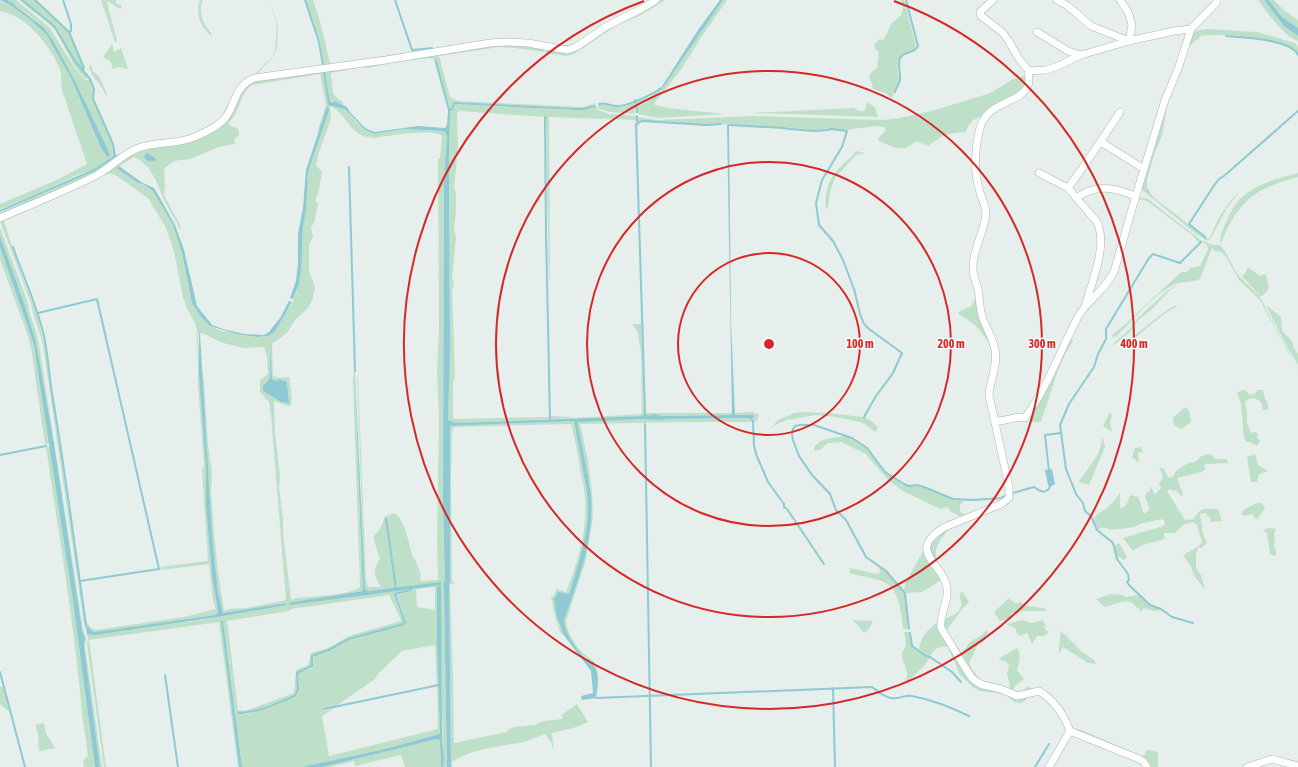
<svg xmlns="http://www.w3.org/2000/svg" width="1298" height="767" font-family="'Asap Condensed',sans-serif">
  <rect width="100%" height="100%" fill="#e6efeb"/>
  <g fill="#bfe0c8" fill-rule="evenodd">
    <path d="M7,0H16L50,28L74,67L85,80H90L93,90L92,99L112,144L115,155C105,166 90,170 77,175C51,187 26,199 0,209V204L57,180L87,164L68,108C67,102 64,97 62,91C61,84 62,76 60,69C50,45 26,15 0,11V1L10,5L31,20L46,34L71,78L101,148L106,156L110,154L75,81L52,39C42,23 23,10 7,0Z"/>
    <path d="M19,0H21L54,27L74,61L89,78L85,79L74,65L56,31L48,23Z"/>
    <path d="M23,0C26,0 32,0 35,0C42,4 64,27 69,33C75,44 78,57 83,68L82,69L75,60L54,25Z"/>
    <path d="M101,0H116V3L121,5L122,7L120,9L109,2H107L117,41L115,42Z"/>
    <path d="M200,0H203C199,6 201,19 205,25C207,28 209,30 211,33V36C201,27 195,13 200,0Z"/>
    <path d="M270,0L278,27L277,48L272,58L255,76L247,79L239,87L225,113L223,115H222L239,86L247,78L254,75L272,57L275,50L277,27Z"/>
    <path d="M305,0H313C321,21 325,42 330,64L480,42L516,39L561,45H572L607,22L640,7L650,0H654L604,26L573,46L562,48L518,42H490L324,67L257,76L259,74L324,65L320,41Z"/>
    <path d="M660,0H665L641,15L616,26L574,54L566,56L545,53L547,49L561,51Z"/>
    <path d="M723,0H727L702,36L682,68L654,104L655,105L668,108L725,114L658,118L638,114L636,101L650,97L661,89Z"/>
    <path d="M901,0H904L916,45L913,50L902,54L899,58L897,66L899,79L892,98L885,93L873,89C871,76 864,77 877,68L879,52L874,48L875,43L880,39L883,40C887,35 888,30 891,25C899,14 906,18 901,0Z"/>
    <path d="M1258,0H1264L1284,26L1298,36V41C1285,38 1266,11 1258,0Z"/>
    <path d="M1269,0H1274L1285,11L1298,20V28L1281,16Z"/>
    <path d="M1208,29L1257,32L1295,43L1298,47V53C1286,36 1218,33 1200,36L1199,38L1189,46L1167,106L1162,136L1155,152L1147,179V187L1153,197L1208,239L1210,238C1216,221 1227,203 1240,191L1227,208L1211,238L1208,241L1195,233L1141,189L1161,117L1192,31Z"/>
    <path d="M112,44L114,52L121,48L128,69L118,67L113,69L110,61L103,57Z"/>
    <path d="M507,44L543,48L544,50V52L514,48L499,47L439,56L450,97L458,101L583,107L595,103L596,104L583,108H574L453,102L451,109H452L454,104L569,110H583L596,106L598,110L609,114L636,116V120L549,117L550,280L549,281L546,117L459,111L457,113L458,148L454,188L456,192V212L454,229L456,238L452,278L454,283L452,291L455,374L453,384V417L454,419L549,417V419L455,423L448,420L450,279L449,157L450,110L437,61L434,59L428,58L391,63L368,68L362,67L331,73L333,93L337,98L343,102V105L335,101L332,103L330,101L325,72H323L328,104L345,109L358,124L374,134L404,129L444,131L447,136L444,181L443,503L445,581L443,584L444,587L447,767H443L440,586L437,643L440,732L436,735L385,749L302,767H242L223,621L221,622L239,767H238L219,622L89,640L106,767H104L87,644L88,638L84,623L43,345C40,330 33,317 31,303L0,221L139,151L214,128L241,92L251,81ZM320,74L326,105L318,130L319,133L327,108H329L308,172L299,284L292,304L268,336L257,337L236,334L222,331L210,326L202,318L190,295L182,253L173,225L153,191L143,184L138,183L118,167L134,157C152,164 158,186 165,202C169,211 176,220 180,229H181L180,225L166,199L164,194L165,188L164,170L166,167L174,161L190,159L219,147L235,144L234,140L239,135C239,125 235,129 228,124C230,120 234,118 236,113C241,103 242,92 252,85ZM330,106C343,111 348,128 361,135C364,137 369,137 374,138C386,136 434,128 442,136L440,158L438,159L439,328L437,371L439,419L437,542L438,580L420,581L421,575L415,559L413,558C410,548 404,515 393,513L384,517C384,525 379,530 374,536V541L380,559C372,569 374,577 381,587H368L366,579L358,378L357,375L365,589L368,591L396,588L386,518L397,588L440,582L441,583L390,591L290,603L363,591L359,500L355,373L354,371L353,379L360,587C347,596 314,596 297,598L292,600L291,599L283,533V518L279,488L280,476L275,434L274,401L288,406L291,405C293,396 289,386 290,377L280,378L273,376L272,344L287,333L295,320L308,308L312,301L315,287L309,271V245L313,237L311,228L315,220L318,203L316,202V196L318,195L322,172L316,165L319,152L331,119ZM110,173L117,176L148,198L166,228L174,251L183,297L187,308L196,325L198,363V386L204,467L202,469L208,561L160,567L161,570L209,564L213,601L216,609L184,617L96,630L91,628L86,621C87,626 89,631 95,632L215,615L217,614L218,612L212,576L206,507V468L197,324L200,334L202,333L223,343L244,348L264,347L267,356L268,374L260,380V392L269,402L271,415L286,600L246,608L230,609L224,611L218,572L214,533L211,491L212,474L208,445L204,383L200,354L212,535L218,592L223,613L286,603C220,620 153,626 87,633L45,347L37,314L20,271L4,221ZM270,353L272,379L276,381L279,379L287,382L289,399L281,402L263,391V386L270,378ZM435,587V610L417,607L416,589ZM411,589L413,590L412,591L397,595L406,622L405,624L350,640L330,651L316,655L314,657L313,667L311,669L298,673C298,681 301,690 296,697L247,714L238,713L246,712L261,708L294,696L297,693V672L312,666L313,655L329,650L349,639L404,624V621L394,594ZM389,595L400,618L401,621L349,636L328,648L311,653L308,665L296,670L294,693L245,711L238,710L227,621L289,611L291,609ZM435,645L437,685L438,686L437,687L438,729L329,756L322,716L334,708L324,711L323,709L336,706L375,679L378,674L402,651Z"/>
    <path d="M89,64L92,67V71L99,76L107,94L106,97C104,85 89,77 89,64Z"/>
    <path d="M1027,75L1025,88L986,114L973,120L968,126L966,132C949,133 942,134 929,146L916,141C913,143 909,147 905,148C896,150 885,143 877,140L886,130L884,127L878,126L851,129L847,131L831,129L814,130L721,124L706,125L637,121L638,117L658,120L753,116L883,120C919,117 953,104 988,94L994,91L1013,79Z"/>
    <path d="M634,102L635,114L609,112L599,109L598,105C606,102 611,107 618,107C624,107 629,104 634,102Z"/>
    <path d="M868,102L875,108L878,117L751,113L854,108L859,111H864Z"/>
    <path d="M856,151L865,153L856,155L835,178L830,192L828,207L826,209C824,185 832,173 850,158C853,156 853,153 856,151Z"/>
    <path d="M117,154L121,156L92,175L0,215V213L97,169L116,156Z"/>
    <path d="M1298,173V177C1254,189 1239,200 1221,243C1219,235 1223,229 1226,222C1230,215 1233,206 1239,200C1254,185 1277,178 1298,173Z"/>
    <path d="M1137,197L1148,199L1202,241L1199,243L1192,235L1147,201L1138,199Z"/>
    <path d="M0,228L28,303L29,311L38,339L83,629L86,638L85,646L102,767H100L84,646L85,638L82,630L54,443L36,342L25,306L0,236Z"/>
    <path d="M1203,241L1213,245H1220L1225,251L1237,274L1260,297L1298,371L1260,300L1239,280L1226,257L1221,252L1215,251L1212,248L1200,279C1191,284 1181,280 1171,286C1150,298 1134,319 1117,336L1113,337L1111,336L1121,328L1178,275L1182,272H1187L1190,268L1200,266L1208,249L1207,245L1202,242Z"/>
    <path d="M0,247L34,345L50,444H45L31,347L28,336L0,259Z"/>
    <path d="M1248,267L1260,276L1266,274L1269,289L1261,297L1241,275H1244Z"/>
    <path d="M1177,285L1168,292L1151,310L1138,320L1130,332L1111,347L1116,341L1130,329L1138,318L1168,290Z"/>
    <path d="M978,296L994,349L977,327L967,319L958,314L959,312L971,306Z"/>
    <path d="M1266,305L1281,317L1282,331L1292,341L1293,346L1298,354V365L1287,347Z"/>
    <path d="M1174,306H1178C1158,315 1144,333 1125,345L1130,339L1163,313Z"/>
    <path d="M632,324H641L644,414L642,416L551,419V416L569,417L573,418L642,414L641,354L638,333Z"/>
    <path d="M1070,339L1073,341C1057,364 1052,392 1042,418L1041,422H1031L1030,416Z"/>
    <path d="M1245,390L1250,395L1256,393L1257,390H1263L1265,399C1268,402 1269,405 1268,410H1263L1261,402L1254,398L1249,399L1245,402L1247,413V423L1251,433L1256,432L1258,434L1257,438L1260,440L1258,445H1256L1249,442H1246L1244,438L1241,403L1237,392Z"/>
    <path d="M1185,407L1189,411L1191,422L1181,429L1174,425L1173,418Z"/>
    <path d="M752,412L759,415L757,421L754,422L753,415H735V413Z"/>
    <path d="M805,412L827,413L864,417L873,422L878,428L875,432L865,424L860,422L836,417L815,415L787,420L779,423L771,428L778,420L794,413Z"/>
    <path d="M1110,412L1112,415L1110,423L1112,432L1103,426Z"/>
    <path d="M646,413H732V415L662,416L654,414L648,416Z"/>
    <path d="M751,418L753,422H684L580,424L588,460L592,492L593,517L586,560L566,621C568,634 575,645 584,654C587,657 592,659 594,662C600,672 599,686 596,696C597,685 597,676 592,665C591,661 586,659 583,656C574,647 566,635 564,621C578,582 595,539 591,496C588,471 582,446 576,421L640,419L661,420L663,419Z"/>
    <path d="M574,421L588,503L586,534L584,546L559,624L563,634H561L556,620L551,597L554,596L556,589L566,592C578,562 588,529 585,497C584,486 581,474 579,463C577,451 575,437 571,424L454,427L453,428C450,442 453,456 451,470L452,581L455,583L450,584L453,681L454,743L507,732L509,729L514,727L535,725L543,721L563,719L562,715C567,710 572,708 577,704L588,722C577,728 565,730 552,733L554,753L551,742L545,734C539,736 533,739 527,741C499,748 477,746 452,762V767H451L449,584L450,583V426Z"/>
    <path d="M846,436L866,448L885,472L903,485L909,486L923,487L953,500L964,501L960,505V511L963,514L972,513L961,517L950,511L949,508L946,507L941,509L936,507L903,491L888,480L866,454L841,442L828,443L820,450L814,451V448C820,437 835,438 846,436Z"/>
    <path d="M1102,437L1104,441L1105,447L1089,485L1079,482C1089,465 1101,457 1102,437Z"/>
    <path d="M50,446L72,594L95,767H84L83,761L88,756C87,742 83,726 82,712C74,623 59,535 46,447Z"/>
    <path d="M1141,447L1143,453L1138,452L1139,463L1132,457L1135,448Z"/>
    <path d="M1207,454L1212,455L1215,459H1227L1228,463L1206,464L1204,465L1205,469L1202,472L1177,478L1183,495L1181,496L1176,490L1173,491L1170,489L1167,491L1185,520L1194,519C1200,506 1205,509 1218,509L1222,521L1211,522L1210,517L1207,516L1206,513L1200,514L1203,534L1207,542L1203,547L1198,548L1196,555V568L1201,575L1205,589L1194,576L1191,567L1183,555L1199,546L1202,542L1197,525L1193,522L1183,525L1175,533H1164L1165,539C1151,544 1146,541 1133,551L1123,538L1163,526L1165,524L1164,520L1161,519L1150,522L1143,523L1134,527L1121,529L1110,530L1106,528H1102L1098,529L1094,520L1096,515C1105,510 1115,502 1120,492V508C1126,507 1128,503 1129,497L1132,495L1136,497L1138,496L1144,514L1150,509L1145,497L1146,493L1150,491V487H1151L1155,494L1161,488L1159,484L1163,477L1159,467L1164,469L1165,472H1166L1168,478L1173,477C1175,469 1184,466 1190,462L1193,463L1198,460L1200,457Z"/>
    <path d="M1255,454L1258,465L1268,471L1259,474L1257,482H1251L1247,457Z"/>
    <path d="M1014,493L1013,499L1007,505L948,530L939,542L936,550V558L941,571L930,558V544L935,535L966,520Z"/>
    <path d="M1257,503H1262L1265,509L1257,519L1254,518L1253,514L1245,516L1241,514L1243,512V510Z"/>
    <path d="M1269,528L1276,529L1274,534L1275,544L1274,546L1277,554L1274,556L1270,554L1267,533L1263,530Z"/>
    <path d="M1119,543L1127,557L1124,560L1117,556L1114,546Z"/>
    <path d="M927,544L943,579L922,592L906,593L904,589L906,582Z"/>
    <path d="M879,566L889,575L905,593L908,629H903C901,611 900,585 878,580C868,577 859,576 850,573V568L876,574L880,573Z"/>
    <path d="M963,592L969,602L963,608L946,631L962,653L970,642L982,635L986,630L988,632L983,641L979,642L969,663C980,688 989,678 1009,688L1010,686L1007,674L1009,665L1005,661L998,659L1017,648C1022,655 1019,662 1017,670L1024,679L1015,686L1013,690L1020,692L1027,687C1033,689 1039,688 1045,691C1058,698 1068,716 1073,729H1079L1143,757L1147,750L1158,752V767H1148L1071,730L1047,695L1016,694L975,679L944,632L942,622C948,615 959,616 961,606C962,601 959,597 960,593Z"/>
    <path d="M1111,594L1123,595L1125,597L1139,595L1150,606L1161,610L1154,611L1144,608L1141,612C1128,595 1124,602 1105,607L1096,599Z"/>
    <path d="M1009,598L1016,604L1020,602L1026,606L1045,608L1046,611H1025L1012,613L1009,619L1000,621L994,612Z"/>
    <path d="M853,620L873,621L869,629L864,633Z"/>
    <path d="M940,620L970,677L1008,693H1033L1022,703H1019L1014,702L1005,694L980,691L974,688L960,675L948,647C939,645 935,649 930,656L926,655L919,649C922,634 928,630 940,620Z"/>
    <path d="M1023,620L1031,623L1043,620L1046,625L1044,627L1046,631H1049C1046,637 1043,636 1037,636L1032,644L1027,633L1021,636L1017,634L1015,628L1006,624Z"/>
    <path d="M1061,631L1081,651L1095,661L1096,664L1088,663L1063,647L1059,654V646Z"/>
    <path d="M904,632H909L912,647L926,656L930,657L925,665L907,682L906,680C910,670 903,666 902,656C901,652 903,651 905,648C907,643 905,637 904,632Z"/>
    <path d="M0,687H3L10,712L0,704Z"/>
    <path d="M44,723L46,733L55,748L39,751L38,733L35,725Z"/>
    <path d="M437,739L440,740L441,767H405L401,755L355,766L354,761L330,767H323Z"/>
  </g>
  <g fill="#8ec9d4">
    <path d="M0,0H7L12,3L43,27L52,39L75,81L110,154L107,157L101,148L71,78L46,34L31,20L10,5Z"/>
    <path d="M720,0H723L664,86L661,88L698,30Z"/>
    <path d="M1264,0H1269L1281,16L1298,28V36L1284,26Z"/>
    <path d="M434,59L437,61L450,110L449,157L450,350L448,420L455,423L642,416L644,414L635,124L637,121L646,413L648,416L654,414L662,416L732,415L727,125H729L731,322L735,415H753L754,418L664,419L661,420L640,419L577,422C582,446 588,471 591,496C595,539 578,581 564,621C566,635 574,646 583,656C588,661 593,664 596,670C599,679 597,690 596,698L582,700L581,696L593,693L591,671L563,634L556,613L554,598L556,597L558,592L569,594C579,560 591,531 587,494L574,421L450,426V583L449,584L451,767H447L444,587L443,584L445,581L443,503L444,181L447,136L444,131L404,129L374,134L364,129L345,109L328,105L323,72L324,71L325,72L330,101L332,103L335,101L347,107L349,111L364,127L369,130L375,132L418,126L445,128L447,125L448,110Z"/>
    <path d="M327,107L329,108V110L308,172L306,208L303,229L301,269L299,284L293,299L290,298L296,281L298,264V234L303,208L306,170Z"/>
    <path d="M147,153L154,157L157,161C151,160 148,163 144,157Z"/>
    <path d="M119,166L141,182L154,188L160,198L175,225L184,250L197,306L212,325L226,330L245,334L264,335L269,332L280,318L289,301L292,302L275,331L268,336L257,337L236,334L210,326L202,318L192,303L182,253L173,225L153,191L143,184L138,183L117,168Z"/>
    <path d="M0,236L25,306L36,342L54,443L82,630L85,638L84,646L100,767H95L72,594L34,345L0,247Z"/>
    <path d="M197,323L200,334L212,535L218,592L223,613L286,603V605L224,616L94,635L87,634L86,625L92,631L95,632L215,615L217,614L218,612L212,576L206,507V468L199,374V336Z"/>
    <path d="M270,345L272,379L276,381L279,379L287,382L289,403L281,402L263,391V386L270,378Z"/>
    <path d="M355,371L365,589L368,591L440,582L441,583V585L290,605L289,603L293,602L363,591L358,469Z"/>
    <path d="M1052,469L1055,484L1050,487L1048,485L1045,470Z"/>
    <path d="M441,586L442,740L444,759L443,767H441L440,740L437,739L323,767H302L385,749L436,735L440,733L437,644V587Z"/>
    <path d="M222,620L223,621L242,767H239L221,622Z"/>
  </g>
  <g fill="none" stroke-linecap="round" stroke-linejoin="round">
    <g stroke="#8ec9d4" stroke-width="2">
      <path d="M35,0L69,32L84,68L82,70"/>
      <path d="M63,0L71,24V31L69,32"/>
      <path d="M305,0L319,42L323,65"/>
      <path d="M395,0L412,50L432,48"/>
      <path d="M1226,36C1242,37 1291,39 1298,55"/>
      <path d="M895,92C896,88 899,84 900,80C901,73 897,66 900,58C904,50 913,55 918,46L906,0"/>
      <path d="M635,100L637,112"/>
      <path d="M599,104C606,102 610,106 617,106C625,107 654,94 661,88"/>
      <path d="M450,110L452,109L454,103L575,109H583L595,106"/>
      <path d="M637,116V121"/>
      <path d="M545,117L546,234L550,419"/>
      <path d="M638,124L639,122L643,121L706,125L721,124"/>
      <path d="M729,125L783,128L789,129L814,131L828,130L831,129L847,131L842,147L822,180L816,203L819,225L833,241L843,260L854,289L860,314L864,324L869,329L902,353L893,373L876,396L864,417"/>
      <path d="M349,167L355,371"/>
      <path d="M0,211L96,169L115,156L113,144L93,99L94,89L90,79L75,61L54,26L22,0"/>
      <path d="M1205,238L1204,236L1189,224L1215,184L1219,179L1224,176L1298,111"/>
      <path d="M13,247C23,277 37,305 44,336C48,355 49,374 52,393C65,470 75,548 86,625"/>
      <path d="M38,313L97,299L159,569L80,581"/>
      <path d="M751,418L753,421L754,445L756,454L768,482L784,504V507L787,509L824,564"/>
      <path d="M645,424L651,767"/>
      <path d="M0,455L46,446"/>
      <path d="M1049,471L1045,435L1061,433"/>
      <path d="M1013,493L1034,487C1040,491 1045,495 1050,487V486"/>
      <path d="M386,519L396,588"/>
      <path d="M1193,623L1172,617L1161,609L1150,605L1129,585L1127,582L1129,580L1128,574L1117,559L1113,543L1097,530L1091,516L1085,511L1083,503L1076,494L1066,469L1060,425L1069,404L1094,367L1098,354L1106,339V329L1149,258L1153,254L1180,263L1201,242"/>
      <path d="M909,629L905,593L886,571L866,557L846,520L836,510L830,494L812,475L799,456L793,440L792,434L793,429L795,426L800,425H814L852,438L867,448L885,472L904,484L909,486L917,485L924,487L953,499L973,500L1001,498L1006,495"/>
      <path d="M910,633L912,646L926,656L930,657L952,672L961,682"/>
      <path d="M0,672L25,767"/>
      <path d="M165,675L178,767"/>
      <path d="M833,688L835,767"/>
      <path d="M596,698L872,687C879,692 887,700 897,698C903,697 906,695 912,696C932,700 951,707 969,716"/>
      <path d="M324,709L439,685"/>
      <path d="M238,713C258,713 277,703 295,696L298,689L297,673L312,666V656L329,650L349,639L404,624L405,622L395,594L411,590"/>
      <path d="M1035,767L1049,744"/>
    </g>
    <g stroke="#a8b8b2" stroke-width="8">
      <g id="minor">
        <path d="M993,0L980,12L981,16L1002,32L1008,40L1019,59L1029,71L1045,70L1056,67L1081,55L1129,41L1174,31L1191,29"/>
        <path d="M1057,0L1068,6L1091,26L1129,41L1132,25L1128,12L1120,0"/>
        <path d="M1037,32L1068,51L1081,55"/>
        <path d="M1029,71C1028,75 1030,81 1028,86C1018,106 985,100 979,132C975,150 974,170 979,189C981,197 985,204 986,212C986,228 972,251 973,268C973,276 976,282 978,289C980,299 979,309 983,319C987,329 993,339 995,350C998,365 990,380 989,395L1009,487V498L1001,504L945,527C904,552 944,563 947,588C949,602 939,615 941,628L966,669L972,678L977,682L983,685L1001,689L1017,696L1039,691C1054,700 1064,715 1070,731L1049,767"/>
        <path d="M1101,142L1144,169"/>
        <path d="M1039,173L1068,188L1097,222C1108,245 1092,282 1085,306"/>
        <path d="M1068,188C1086,164 1103,138 1120,112"/>
        <path d="M1076,198C1097,184 1113,187 1135,196"/>
        <path d="M0,218C32,204 66,191 97,175C111,167 123,154 138,148C155,142 173,144 189,139C198,136 208,131 216,126C239,111 229,89 254,78L386,60L490,43L508,42L528,43L567,50L576,47L607,26L643,8L656,0"/>
        <path d="M995,422L1019,417L1025,418C1049,385 1060,350 1079,315C1089,299 1104,291 1114,272L1134,202L1165,100L1178,69L1191,29L1217,2V0"/>
        <path d="M1070,731L1139,759L1144,762L1147,767"/>
        <path d="M1247,767L1272,759L1298,766"/>
      </g>
    </g>
    <use href="#minor" stroke="#fff" stroke-width="7"/>
  </g>
  <g fill="none" stroke="#d62828" stroke-width="2">
    <circle cx="769" cy="344" r="91"/>
    <circle cx="769" cy="344" r="182"/>
    <circle cx="769" cy="344" r="273"/>
    <path d="M894 1A365 365 0 1 1 644 1"/>
  </g>
  <circle cx="769" cy="344" r="6" fill="#d62828" stroke="#f7fbf9" stroke-width="2"/>
  <g font-size="12" text-anchor="middle" font-weight="bold" fill="#d62828" stroke="#f7fbf9" stroke-width="3" stroke-linejoin="round" paint-order="stroke">
    <text x="860" y="348">100 m</text>
    <text x="951" y="348">200 m</text>
    <text x="1042" y="348">300 m</text>
    <text x="1134" y="348">400 m</text>
  </g>
</svg>
